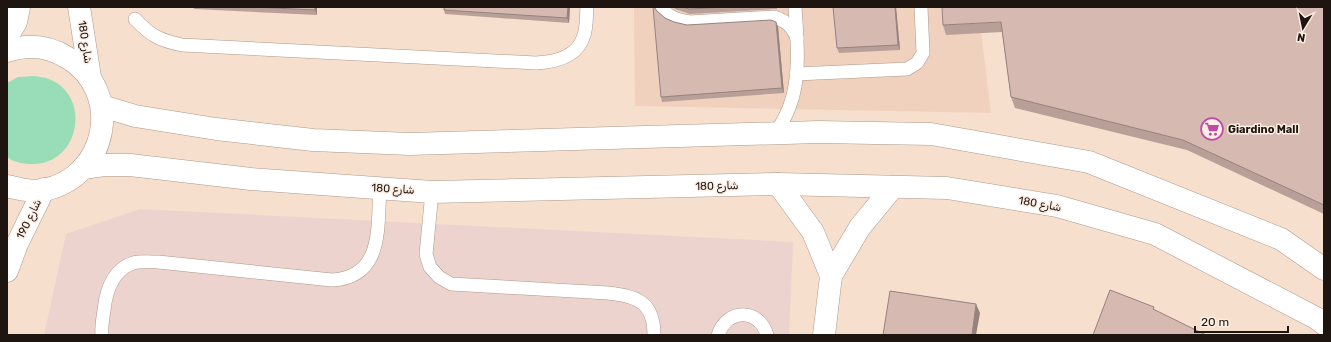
<svg xmlns="http://www.w3.org/2000/svg" width="1331" height="342" font-family="Rubik,Vazirmatn,sans-serif">
  <rect width="100%" height="100%" fill="#f7dfce"/>
  <path fill="#f0d1bd" d="M634,7H978L991,113L635,106Z"/>
  <path fill="#edd3ce" d="M140,209L793,242L789,335H44L66,234Z"/>
  <path fill="#98ddb8" d="M34,76C39,77 44,77 49,79C92,96 80,164 33,164C24,164 15,163 7,157V83L18,77Z"/>
  <g fill="none" stroke-linecap="round" stroke-linejoin="round">
    <g stroke="#ae9889" stroke-width="14">
      <g id="lane">
        <path d="M662,7C668,18 679,20 690,22L774,17C786,21 792,26 797,38"/>
        <path d="M135,19C151,36 159,40 182,45L536,63C556,62 578,57 584,35C587,27 586,16 587,7"/>
        <path d="M796,74L907,69L917,63L923,53L921,7"/>
        <path d="M776,133C781,124 787,115 790,105C801,76 797,38 795,7"/>
        <path d="M432,192L426,254L430,267L439,277L451,284L608,293C637,296 654,302 654,335"/>
        <path d="M102,335C101,327 103,318 104,310C106,291 113,270 133,263C141,261 150,262 158,262L332,280C384,277 377,227 380,189"/>
        <path d="M718,335C727,308 759,308 767,335"/>
      </g>
    </g>
    <g stroke="#ae9889" stroke-width="23">
      <g id="street">
        <path d="M79,7L90,77"/>
        <path d="M7,37L16,22L19,7"/>
        <path d="M7,51C28,44 49,46 68,58C124,92 108,178 43,190C31,192 19,189 7,186"/>
        <path d="M102,106L135,116L216,129L313,140L410,144L818,132L931,134L1089,162L1281,239L1324,269"/>
        <path d="M83,168L104,165H130L251,179L432,192L778,184L947,188L1057,206L1155,234L1316,318L1324,324"/>
        <path d="M778,184L813,232L831,276"/>
        <path d="M7,271L17,244L44,189"/>
        <path d="M824,335L831,276L860,227L893,187"/>
      </g>
    </g>
    <use href="#lane" stroke="#fff" stroke-width="13"/>
    <use href="#street" stroke="#fff" stroke-width="22"/>
  </g>
  <g fill="#b8a099">
    <path d="M193,7H317V15L194,9Z"/>
    <path d="M570,7L569,23L445,14L444,10Z"/>
    <path d="M673,7H777V9L690,14L675,9Z"/>
    <path d="M833,7H896L900,50L839,53L837,48Z"/>
    <path d="M1324,7V214L1187,150L1015,108L1011,97L1002,32L946,35L943,25Z"/>
    <path d="M657,11L665,18L674,22L687,25L776,22L778,27L784,93L662,102L661,97Z"/>
  </g>
  <g fill="#96827d">
    <path d="M315,7H317V15L315,10Z"/>
    <path d="M568,7H570L569,23L567,18Z"/>
    <path d="M895,7H896L900,50L898,45Z"/>
    <path d="M776,22L778,27L784,93L782,88Z"/>
    <path d="M976,304L980,313L976,335H972Z"/>
  </g>
  <g fill="#d6bab2" stroke="#96827d">
    <path d="M252,7H315V10Z"/>
    <path d="M444,7H568L567,18L444,10Z"/>
    <path d="M653,7H654L657,11L665,18L674,22L687,25L771,20L776,22L782,88L661,97Z"/>
    <path d="M682,7H728L689,9Z"/>
    <path d="M833,7H895L898,45L837,48Z"/>
    <path d="M942,7H1324V205L1183,140L1011,97L1001,22L943,25Z"/>
    <path d="M1110,290L1154,307L1153,309L1206,335H1093Z"/>
    <path d="M890,291L976,304L972,335H883Z"/>
  </g>
  <defs>
    <g id="supermarket-ring" transform="scale(1.15)"><circle r="9.5" fill="#fdeee4" stroke="#be4ba5" stroke-width="1.5"/><path d="M-6-5.5h2.5l.6 2H6L4.5 2H-2.5L-4.4-4H-6ZM-1.5 3.2a1.3 1.3 0 1 0 .1 0ZM3 3.2a1.3 1.3 0 1 0 .1 0Z" fill="#be4ba5"/></g>
  </defs>
  <g fill-rule="evenodd">
    <use href="#supermarket-ring" x="1212" y="129"/>
  </g>
  <g text-anchor="middle" dominant-baseline="central" stroke-width="3" stroke-linejoin="round" paint-order="stroke">
    <g font-size="11" fill="#1e1510" stroke="#fdeee4">
      <text transform="translate(85 42) rotate(81)">شارع 180</text>
      <text transform="translate(717 186) rotate(-1)">شارع 180</text>
      <text transform="translate(393 189) rotate(3)">شارع 180</text>
      <text transform="translate(1040 204) rotate(10)">شارع 180</text>
      <text transform="translate(29 219) rotate(-64)">شارع 190</text>
    </g>
    <g font-size="11" font-weight="bold" fill="#1e1510" stroke="#fdeee4" text-anchor="start">
      <text x="1228" y="129">Giardino Mall</text>
    </g>
  </g>
  <rect width="1331" height="342" fill="none" stroke="#1e1510" stroke-width="16"/>
  <g transform="translate(1303 28) rotate(190)" stroke="#fdeee4" stroke-width="3" paint-order="stroke">
  <path d="M0-3L7 15L0 10L-7 15Z" fill="#1e1510"/>
  <text y="-6" font-size="11" font-weight="bold" text-anchor="middle" fill="#1e1510">N</text>
  </g>
  <path d="M1195 326v6h93v-6" fill="none" stroke="#1e1510" stroke-width="2"/>
  <text x="1201" y="326" font-size="12" fill="#1e1510" stroke="#fdeee4" stroke-width="3" paint-order="stroke">20 m</text>
</svg>
